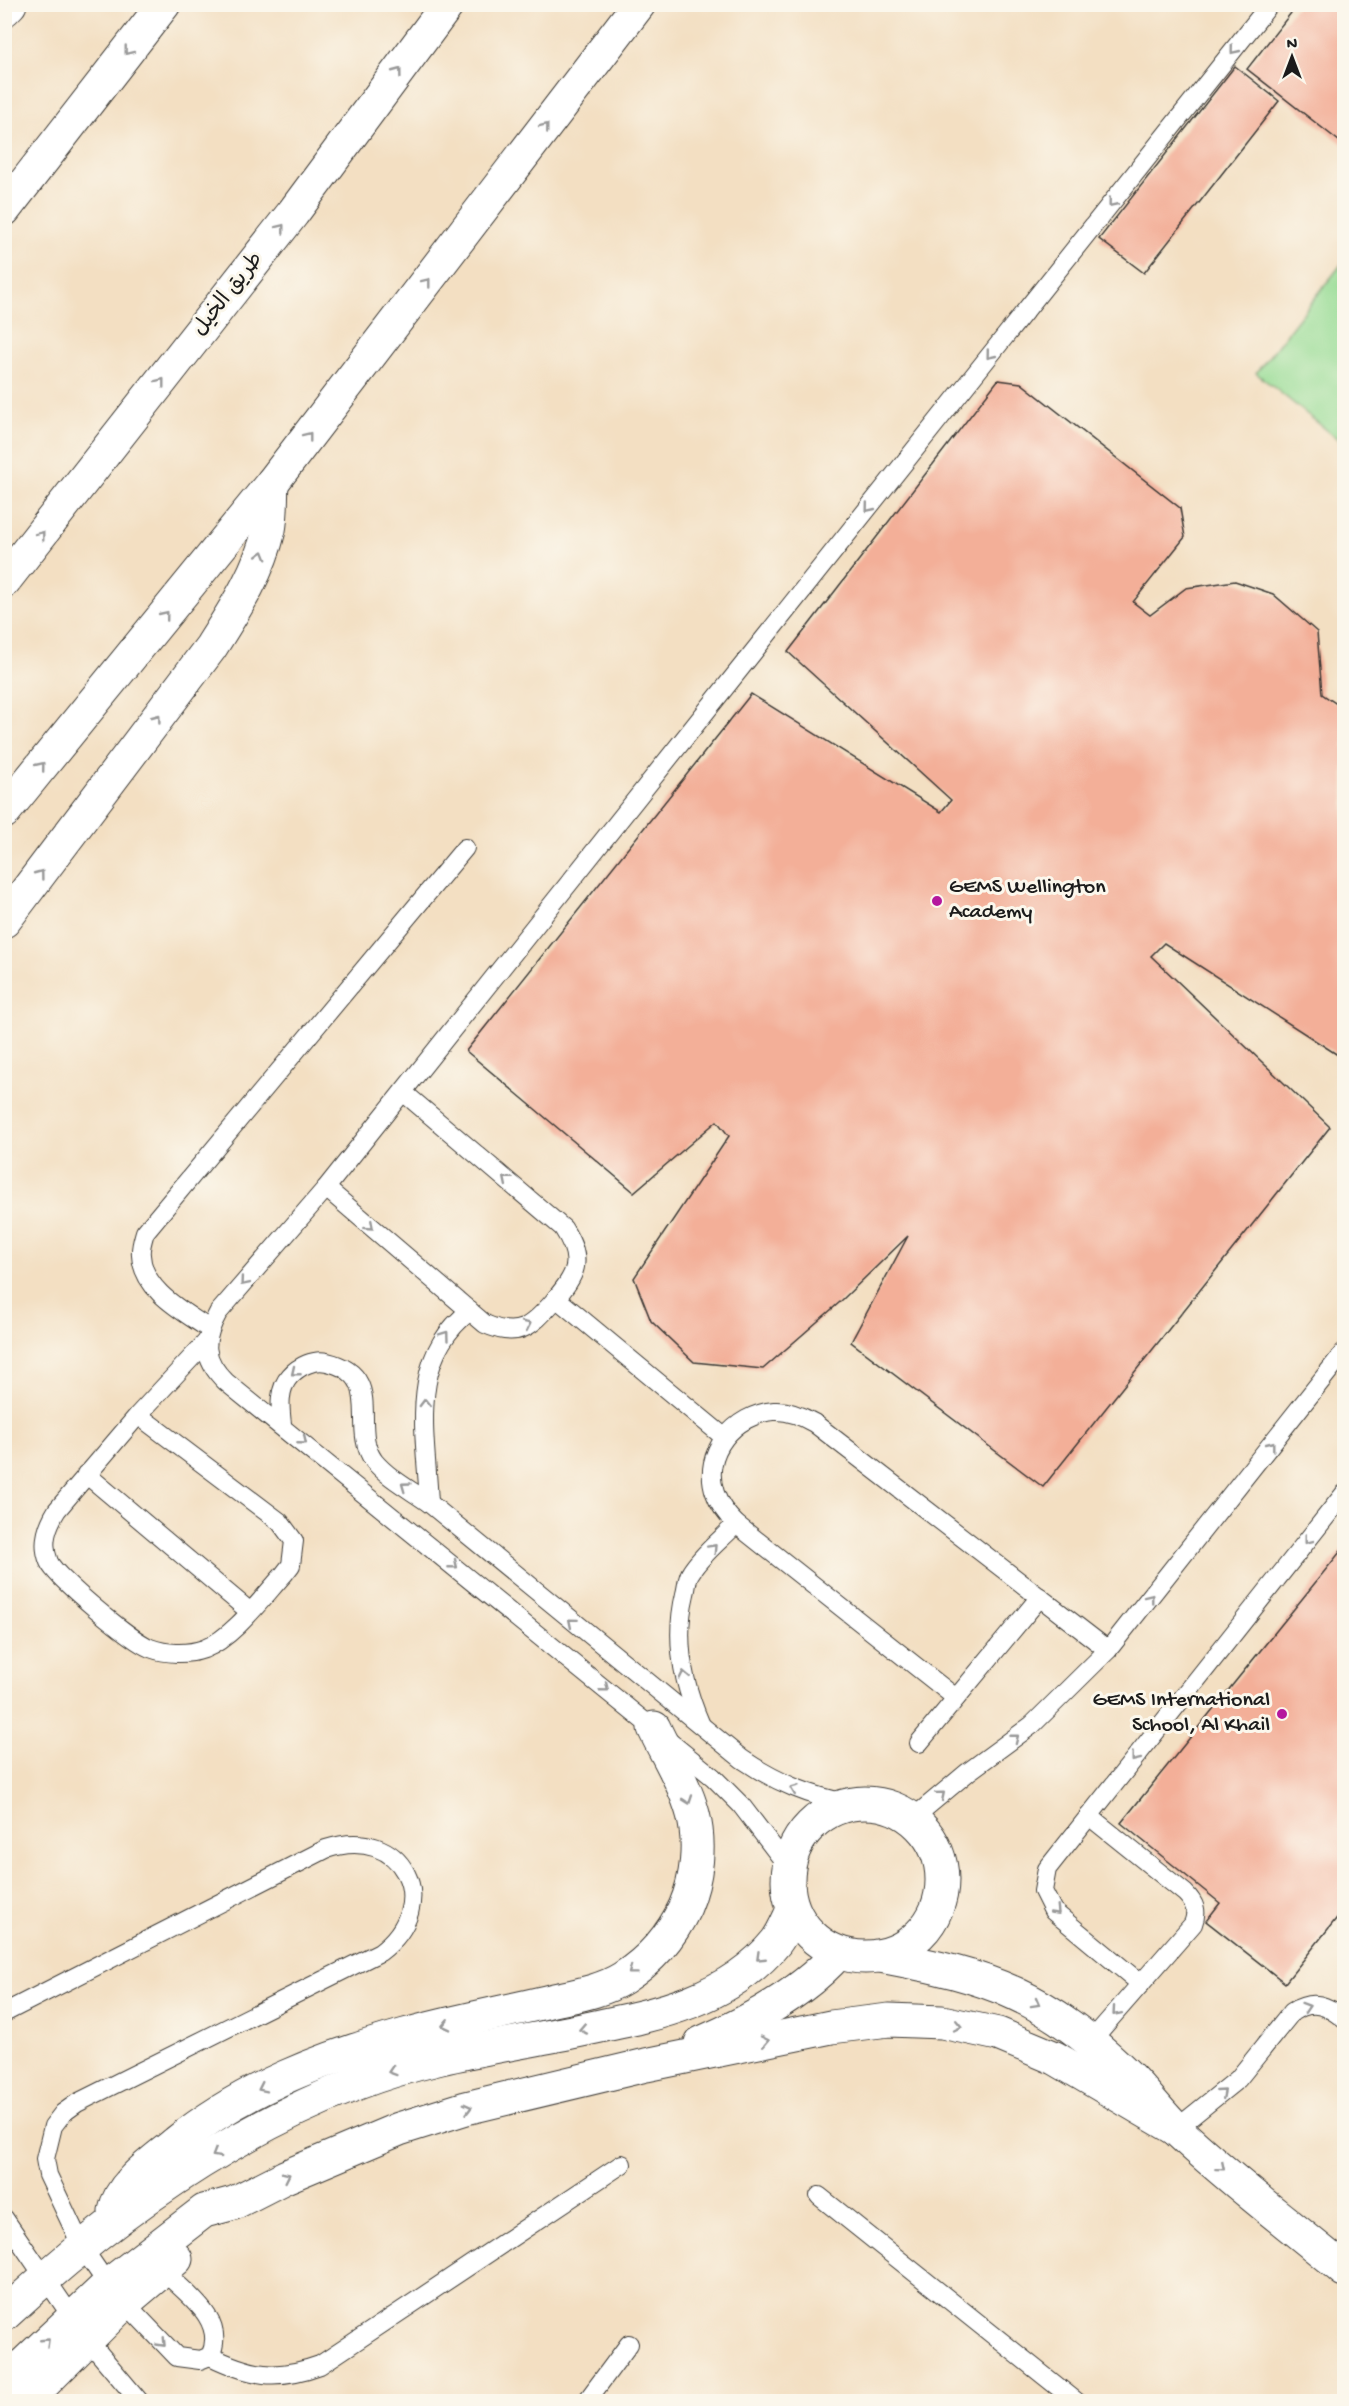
<svg xmlns="http://www.w3.org/2000/svg" width="1349" height="2406" font-family="'Gochi Hand','Playpen Sans Arabic',sans-serif">
  <rect width="100%" height="100%" fill="#fbf7ec"/>
  <filter id="ink" filterUnits="userSpaceOnUse"><feTurbulence type="fractalNoise" baseFrequency=".0167" numOctaves="2"/><feDisplacementMap in="SourceGraphic" scale="12" xChannelSelector="R" yChannelSelector="G"/><feConvolveMatrix kernelMatrix="1 2 1 2 8 2 1 2 1" color-interpolation-filters="sRGB"/></filter>
  <filter id="wash" filterUnits="userSpaceOnUse"><feTurbulence type="fractalNoise" baseFrequency=".008" numOctaves="4" result="noise"/><feDisplacementMap in="SourceGraphic" scale="24" xChannelSelector="R" yChannelSelector="G"/><feGaussianBlur stdDeviation="1.35" result="paint"/><feColorMatrix in="noise" values="0 0 0 0 0 0 0 0 0 0 0 0 0 0 0 0 0 1.4 0 .05"/><feComposite in="paint" operator="in"/></filter>
  <g filter="url(#wash)">
    <rect width="100%" height="100%" fill="#f3dfc2"/>
    <path fill="#97dc94" stroke="#5a7c58" stroke-width="1.5" d="M1344,261V444L1256,373Z"/>
    <g id="blocks">
      <g fill="#f3af98">
        <path d="M1298,4H1344V145L1247,69Z"/>
        <path d="M1235,66L1279,101L1144,273L1099,239Z"/>
        <path d="M998,380L1021,383L1180,508L1185,537L1133,602L1150,615L1186,588L1235,581L1273,594L1317,632L1322,694L1344,709V1059L1164,943L1151,956L1330,1127L1043,1487L851,1342L908,1236L840,1302L763,1369L694,1362L651,1321L634,1278L729,1136L717,1121L634,1192L466,1051L751,694L941,812L951,800L788,652Z"/>
        <path d="M1344,1547V1909L1285,1983L1206,1921L1220,1903L1121,1823Z"/>
      </g>
    </g>
  </g>
  <g filter="url(#ink)">
    <use href="#blocks" fill-opacity="0" stroke="#3c3935" stroke-width="1.5"/>
    <g fill="none" stroke-linecap="round" stroke-linejoin="round">
      <g stroke="#3c3935" stroke-width="20">
        <g id="service">
          <path d="M326,1188L485,1324C518,1339 531,1327 553,1302C576,1274 585,1262 563,1228L403,1092"/>
          <path d="M556,1298L724,1437"/>
          <path d="M209,1329C183,1311 143,1291 141,1255C140,1248 143,1239 145,1232L465,848"/>
          <path d="M138,1415L280,1522L294,1541L291,1565L284,1574C263,1597 233,1638 204,1649C187,1655 166,1654 150,1648C132,1641 56,1578 49,1562C41,1543 47,1526 57,1510L138,1415L207,1341"/>
          <path d="M282,1424C280,1407 278,1389 290,1376C299,1366 314,1359 327,1362C387,1376 349,1427 374,1461C388,1478 411,1490 429,1503L742,1759C777,1783 810,1796 851,1804"/>
          <path d="M86,1474L249,1611"/>
          <path d="M429,1503C426,1434 407,1359 470,1311"/>
          <path d="M956,1698L736,1524C727,1515 719,1505 715,1493C701,1453 735,1414 774,1411C789,1410 802,1416 814,1423L1108,1650"/>
          <path d="M701,1725C683,1684 674,1639 685,1594C687,1587 687,1577 691,1572C702,1554 722,1539 736,1524"/>
          <path d="M919,1743L1040,1597"/>
          <path d="M1089,1816L1185,1893C1195,1903 1198,1911 1193,1924L1090,2042"/>
          <path d="M913,1818L968,1772L1032,1725L1108,1650L1344,1352"/>
          <path d="M789,1868L741,1805L713,1777L226,1382C202,1359 203,1340 218,1313L326,1188L1270,4"/>
          <path d="M1141,1984L1053,1911L1043,1891L1047,1869L1344,1494"/>
          <path d="M4,2013L326,1849C402,1823 444,1904 380,1952L77,2103L63,2113L53,2126L45,2159L48,2175L82,2247L108,2285L177,2357L200,2360L210,2356C228,2320 185,2293 162,2270"/>
          <path d="M1176,2129L1238,2079L1292,2012C1313,1999 1327,2005 1344,2019"/>
          <path d="M819,2196L1077,2402"/>
          <path d="M4,2218L87,2339L140,2402"/>
          <path d="M210,2356C251,2376 276,2381 320,2365L622,2164"/>
          <path d="M586,2402L629,2344"/>
        </g>
      </g>
      <g stroke="#3c3935" stroke-width="35">
        <g id="minor">
          <circle cx="865" cy="1880" r="77"/>
          <path d="M880,1956C990,1976 1047,1996 1128,2076C1145,2093 1160,2113 1177,2130C1230,2180 1289,2224 1344,2270"/>
          <path d="M701,2043C749,2022 803,1993 838,1953"/>
          <path d="M115,2211C120,2183 156,2160 177,2142C244,2088 323,2058 405,2035C451,2022 499,2013 546,2002C571,1996 601,1992 623,1978C651,1960 671,1937 685,1907C697,1879 701,1844 693,1814C685,1784 667,1756 654,1728"/>
          <path d="M4,2315C107,2219 226,2134 358,2083C425,2057 497,2047 567,2033C642,2017 724,2006 776,1942C783,1933 788,1920 793,1910"/>
          <path d="M4,2383L108,2285L204,2211L234,2203L285,2177L399,2129L466,2108L646,2065L831,2027L889,2020L942,2022L998,2034L1055,2058L1176,2129"/>
          <path d="M25,2402L124,2303L176,2259"/>
        </g>
      </g>
      <g stroke="#3c3935" stroke-width="35">
        <g id="motorway">
          <path d="M4,10L10,4"/>
          <path d="M4,210L164,4"/>
          <path d="M4,581L293,213L448,4"/>
          <path d="M4,812L272,483L639,4"/>
          <path d="M4,921L211,647C235,609 259,573 269,530C272,515 271,498 272,483"/>
        </g>
      </g>
      <use href="#service" stroke="#fff" stroke-width="18"/>
      <use href="#minor" stroke="#fff" stroke-width="33"/>
      <use href="#motorway" stroke="#fff" stroke-width="33"/>
    </g>
    <defs><path id="oneway-chevron" d="M-2-3.5L2.5 0L-2 3.5" fill="none" stroke-width="1.6" stroke-linecap="round" stroke-linejoin="round" transform="scale(1.5)"/></defs>
    <g stroke="#999">
      <use href="#oneway-chevron" transform="translate(1234 50) rotate(129)"/>
      <use href="#oneway-chevron" transform="translate(128 51) rotate(128)"/>
      <use href="#oneway-chevron" transform="translate(398 72) rotate(-53)"/>
      <use href="#oneway-chevron" transform="translate(545 127) rotate(-52)"/>
      <use href="#oneway-chevron" transform="translate(1112 203) rotate(129)"/>
      <use href="#oneway-chevron" transform="translate(281 228) rotate(-52)"/>
      <use href="#oneway-chevron" transform="translate(427 282) rotate(-52)"/>
      <use href="#oneway-chevron" transform="translate(990 355) rotate(129)"/>
      <use href="#oneway-chevron" transform="translate(161 382) rotate(-52)"/>
      <use href="#oneway-chevron" transform="translate(308 436) rotate(-52)"/>
      <use href="#oneway-chevron" transform="translate(869 508) rotate(129)"/>
      <use href="#oneway-chevron" transform="translate(41 535) rotate(-52)"/>
      <use href="#oneway-chevron" transform="translate(262 555) rotate(-74)"/>
      <use href="#oneway-chevron" transform="translate(165 615) rotate(-51)"/>
      <use href="#oneway-chevron" transform="translate(157 718) rotate(-53)"/>
      <use href="#oneway-chevron" transform="translate(41 766) rotate(-51)"/>
      <use href="#oneway-chevron" transform="translate(40 874) rotate(-53)"/>
      <use href="#oneway-chevron" transform="translate(507 1180) rotate(-140)"/>
      <use href="#oneway-chevron" transform="translate(370 1226) rotate(41)"/>
      <use href="#oneway-chevron" transform="translate(244 1282) rotate(130)"/>
      <use href="#oneway-chevron" transform="translate(527 1325) rotate(-26)"/>
      <use href="#oneway-chevron" transform="translate(445 1335) rotate(-54)"/>
      <use href="#oneway-chevron" transform="translate(295 1372) rotate(141)"/>
      <use href="#oneway-chevron" transform="translate(425 1403) rotate(-91)"/>
      <use href="#oneway-chevron" transform="translate(303 1441) rotate(39)"/>
      <use href="#oneway-chevron" transform="translate(1271 1445) rotate(-52)"/>
      <use href="#oneway-chevron" transform="translate(405 1486) rotate(-144)"/>
      <use href="#oneway-chevron" transform="translate(1308 1540) rotate(128)"/>
      <use href="#oneway-chevron" transform="translate(713 1548) rotate(-47)"/>
      <use href="#oneway-chevron" transform="translate(454 1565) rotate(39)"/>
      <use href="#oneway-chevron" transform="translate(1150 1598) rotate(-52)"/>
      <use href="#oneway-chevron" transform="translate(572 1622) rotate(-140)"/>
      <use href="#oneway-chevron" transform="translate(684 1675) rotate(-101)"/>
      <use href="#oneway-chevron" transform="translate(605 1688) rotate(39)"/>
      <use href="#oneway-chevron" transform="translate(1015 1738) rotate(-38)"/>
      <use href="#oneway-chevron" transform="translate(1135 1758) rotate(128)"/>
      <use href="#oneway-chevron" transform="translate(794 1789) rotate(-158)"/>
      <use href="#oneway-chevron" transform="translate(941 1795) rotate(-40)"/>
      <use href="#oneway-chevron" transform="translate(688 1800) rotate(71)"/>
      <use href="#oneway-chevron" transform="translate(1056 1911) rotate(46)"/>
      <use href="#oneway-chevron" transform="translate(760 1957) rotate(136)"/>
      <use href="#oneway-chevron" transform="translate(632 1971) rotate(143)"/>
      <use href="#oneway-chevron" transform="translate(1036 2003) rotate(29)"/>
      <use href="#oneway-chevron" transform="translate(1306 2007) rotate(-18)"/>
      <use href="#oneway-chevron" transform="translate(1116 2012) rotate(131)"/>
      <use href="#oneway-chevron" transform="translate(446 2025) rotate(167)"/>
      <use href="#oneway-chevron" transform="translate(958 2026) rotate(12)"/>
      <use href="#oneway-chevron" transform="translate(583 2029) rotate(169)"/>
      <use href="#oneway-chevron" transform="translate(765 2041) rotate(-12)"/>
      <use href="#oneway-chevron" transform="translate(392 2071) rotate(162)"/>
      <use href="#oneway-chevron" transform="translate(262 2088) rotate(154)"/>
      <use href="#oneway-chevron" transform="translate(1222 2093) rotate(-41)"/>
      <use href="#oneway-chevron" transform="translate(468 2108) rotate(-15)"/>
      <use href="#oneway-chevron" transform="translate(216 2154) rotate(149)"/>
      <use href="#oneway-chevron" transform="translate(1221 2167) rotate(40)"/>
      <use href="#oneway-chevron" transform="translate(286 2176) rotate(-26)"/>
      <use href="#oneway-chevron" transform="translate(46 2342) rotate(-44)"/>
      <use href="#oneway-chevron" transform="translate(162 2343) rotate(46)"/>
    </g>
  </g>
  <g fill="#b5179e" stroke="#fbf7ec" stroke-width="2">
    <circle cx="937" cy="901" r="6"/>
    <circle cx="1282" cy="1714" r="6"/>
  </g>
  <g text-anchor="middle" dominant-baseline="central" stroke-width="6" stroke-linejoin="round" paint-order="stroke">
    <g font-size="22" fill="#1c1c1c" stroke="#fbf7ec">
      <text transform="translate(229 295) rotate(-52)">طريق الخيل</text>
    </g>
    <g font-size="22" fill="#1c1c1c" stroke="#fbf7ec" text-anchor="start">
      <text x="949" y="888">GEMS Wellington<tspan x="949" dy="25">Academy</tspan></text>
      <text x="1270" y="1701" text-anchor="end">GEMS International<tspan x="1270" dy="25">School, Al Khail</tspan></text>
    </g>
  </g>
  <rect width="1349" height="2406" fill="none" stroke="#fbf7ec" stroke-width="24"/>
  <g transform="translate(1292 57)" stroke="#fbf7ec" stroke-width="4.5" paint-order="stroke">
  <path d="M0-4.5L10 22L0 15L-10 22Z" fill="#1c1c1c"/>
  <text y="-9" font-size="16" font-weight="bold" text-anchor="middle" fill="#1c1c1c">N</text>
  </g>
</svg>
